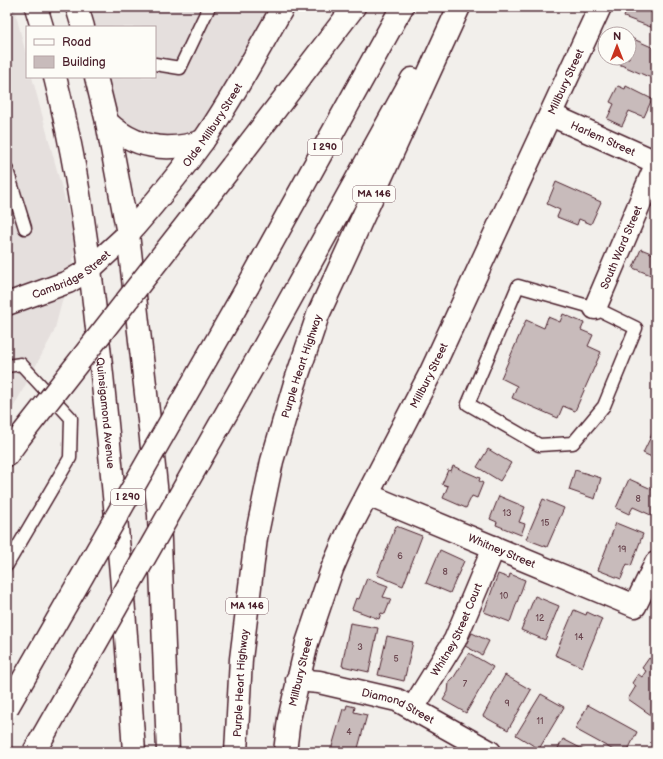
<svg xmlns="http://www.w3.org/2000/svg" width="663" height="759" font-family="'Balsamiq Sans',sans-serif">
  <rect width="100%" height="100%" fill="#f2efeb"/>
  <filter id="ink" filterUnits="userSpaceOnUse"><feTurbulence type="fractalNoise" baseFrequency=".025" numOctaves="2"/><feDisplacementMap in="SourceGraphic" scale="8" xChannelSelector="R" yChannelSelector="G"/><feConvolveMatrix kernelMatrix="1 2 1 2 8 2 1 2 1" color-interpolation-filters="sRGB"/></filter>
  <g filter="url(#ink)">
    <g fill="#e5dfdd">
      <path d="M7,7H14L27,58V77H32L77,245L54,332L7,419Z"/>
      <path d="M84,7H271L196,135L141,139L115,123L103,77H155V27H90Z"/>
    </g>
    <g fill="#c8bbbb" stroke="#4a1f2b">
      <path d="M628,7H656V29L624,17Z"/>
      <path d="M629,37L656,49V80L614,62L616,58H629Z"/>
      <path d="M618,86L625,89L626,86L652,99L644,117L629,111L622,126L607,119L614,104L610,102Z"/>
      <path d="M556,182L601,202L591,224L579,219L577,225L557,217L560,210L547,204Z"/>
      <path d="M641,249L656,255V277L633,268Z"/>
      <path d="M563,314L584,323L581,330L593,335L588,346L601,352L575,411L563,406L558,418L512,398L517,386L501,378L526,320L544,328L548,317L560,322Z"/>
      <path d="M656,426V459L643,453Z"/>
      <path d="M488,449L511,463L500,481L477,467Z"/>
      <path d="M453,466L480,478L479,481L483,483L477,498L472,496L466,508L443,498L448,486L442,484L448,470L451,471Z"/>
      <path d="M575,470L601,478L595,499L569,490Z"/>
      <path d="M629,479L656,491V510L653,516L633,507L629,514L616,508Z"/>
      <path d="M499,496L525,507L519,522L525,524L521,535L496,525L497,522L490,519Z"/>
      <path d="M543,499L564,508L547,547L526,539Z"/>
      <path d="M616,523L643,534L631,566L627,564L621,579L598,570Z"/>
      <path d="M396,526L422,536L403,586L377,575Z"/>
      <path d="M440,550L464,561L450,593L426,583Z"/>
      <path d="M498,574L509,578L510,574L525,580L510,622L484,612Z"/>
      <path d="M367,578L388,586L383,597L391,599L385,614L381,613L379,619L352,609L356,598L359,599Z"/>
      <path d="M535,596L559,606L545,640L521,630Z"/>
      <path d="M574,610L586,615L587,612L602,619L582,667L555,655Z"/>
      <path d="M350,623L378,628L369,672L342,666Z"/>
      <path d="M472,633L489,641L482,655L465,646Z"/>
      <path d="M387,636L413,642L404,681L378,675Z"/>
      <path d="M469,653L493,667L466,713L443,700L448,692L449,682L454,677Z"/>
      <path d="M656,657V708L651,715L628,699L636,686L632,683L638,674L642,677L646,671L642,668L649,658L653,661Z"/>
      <path d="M505,675L531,690L508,730L483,716Z"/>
      <path d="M541,694L564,707L539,749L516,735Z"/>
      <path d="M347,705L355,707L354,712L367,715L357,752H339L331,750L343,709H346Z"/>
      <path d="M588,705L637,732L627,752H617L575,729Z"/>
      <path d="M563,739L588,752H556Z"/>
    </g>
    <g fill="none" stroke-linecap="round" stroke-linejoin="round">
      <g stroke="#4a1f2b" stroke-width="15">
        <g id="service">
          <path d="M155,64L180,68L209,7"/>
          <path d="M7,170L25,228"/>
          <path d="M518,286L595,308L636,328L604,406L573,443L539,445L468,404Z"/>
          <path d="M7,366L21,364L71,418L70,458L7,565"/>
        </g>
      </g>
      <g stroke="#4a1f2b" stroke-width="25">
        <g id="minor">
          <path id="s1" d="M551,115L656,162"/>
          <path id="s2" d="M595,308L656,165"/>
          <path id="s3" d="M368,495L635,606L656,563"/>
          <path id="s4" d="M297,680L319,682L397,700L490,752"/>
          <path id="s5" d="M413,708L455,640L494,547"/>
        </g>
      </g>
      <g stroke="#4a1f2b" stroke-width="25">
        <g id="secondary">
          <path d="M107,122C134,148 167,153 203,141"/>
          <path id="s6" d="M128,234C154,204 180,173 203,141C233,98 257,52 283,7"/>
          <path id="s7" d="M285,752L289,719L307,643L332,569L348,532L430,374L600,7"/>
        </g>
      </g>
      <g stroke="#4a1f2b" stroke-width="25">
        <g id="primary">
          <path d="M36,7L42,27"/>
          <path d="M77,7L83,27"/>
          <path id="s8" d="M55,77C82,184 94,295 105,404C117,520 127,636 134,752"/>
          <path d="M96,77L107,122L128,234L150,429L159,515L168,752"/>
          <path id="s9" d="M7,304L68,282L90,269L128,234"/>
        </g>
      </g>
      <g stroke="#4a1f2b" stroke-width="25">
        <g id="motorway">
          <path d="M232,166L354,7"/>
          <path d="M248,286L402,7"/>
          <path d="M255,363L412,79"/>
          <path d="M7,455L20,437"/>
          <path id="s10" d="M236,752L241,659L256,538L272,461L295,383L318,315L459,7"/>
        </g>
      </g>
      <use href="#service" stroke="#fdfcf7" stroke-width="12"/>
      <use href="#minor" stroke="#fdfcf7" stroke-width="22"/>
      <use href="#secondary" stroke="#fdfcf7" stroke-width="22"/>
      <use href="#primary" stroke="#fdfcf7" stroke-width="22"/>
      <use href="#motorway" stroke="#fdfcf7" stroke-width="22"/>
      <g stroke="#4a1f2b" stroke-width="25" stroke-linecap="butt">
        <g id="motorway-bridge">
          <path d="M20,437L232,166"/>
          <path d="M7,708L248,286"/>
          <path d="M34,752L255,363"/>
        </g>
      </g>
      <use href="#motorway-bridge" stroke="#fdfcf7" stroke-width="22"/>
    </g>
  </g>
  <g text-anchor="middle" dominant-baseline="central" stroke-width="3" stroke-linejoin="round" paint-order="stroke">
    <g font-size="9" fill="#6a464f">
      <text x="638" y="499">8</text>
      <text x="507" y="513">13</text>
      <text x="545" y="523">15</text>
      <text x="622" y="549">19</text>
      <text x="400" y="556">6</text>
      <text x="445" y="572">8</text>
      <text x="504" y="596">10</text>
      <text x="540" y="618">12</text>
      <text x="579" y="637">14</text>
      <text x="360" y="647">3</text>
      <text x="396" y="659">5</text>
      <text x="465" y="684">7</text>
      <text x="507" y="703">9</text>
      <text x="540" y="721">11</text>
      <text x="349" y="732">4</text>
    </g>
    <g fill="#fdfcf7" stroke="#806168" stroke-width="1">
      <rect x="308" y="139" width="34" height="16" rx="3"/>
      <rect x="353" y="186" width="42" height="16" rx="3"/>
      <rect x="111" y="489" width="34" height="16" rx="3"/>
      <rect x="226" y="598" width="42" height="16" rx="3"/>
    </g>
    <g font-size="10" font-weight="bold" fill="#4a1f2b">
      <text x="325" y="147">I 290</text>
      <text x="374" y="194">MA 146</text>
      <text x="128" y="497">I 290</text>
      <text x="247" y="606">MA 146</text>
    </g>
    <g font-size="11" fill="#4a1f2b" stroke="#fdfcf7">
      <text stroke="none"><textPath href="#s7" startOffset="730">Millbury Street</textPath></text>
      <text stroke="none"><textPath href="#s6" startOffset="138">Olde Millbury Street</textPath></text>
      <text stroke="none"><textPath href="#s1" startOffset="57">Harlem Street</textPath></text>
      <text stroke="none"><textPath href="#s2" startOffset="66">South Ward Street</textPath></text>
      <text stroke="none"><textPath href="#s9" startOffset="71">Cambridge Street</textPath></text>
      <text stroke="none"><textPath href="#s10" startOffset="393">Purple Heart Highway</textPath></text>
      <text stroke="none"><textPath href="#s7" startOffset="406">Millbury Street</textPath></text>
      <text stroke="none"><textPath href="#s8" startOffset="340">Quinsigamond Avenue</textPath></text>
      <text stroke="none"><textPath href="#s3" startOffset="145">Whitney Street</textPath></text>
      <text stroke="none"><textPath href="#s5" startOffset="90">Whitney Street Court</textPath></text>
      <text stroke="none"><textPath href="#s7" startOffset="82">Millbury Street</textPath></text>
      <text stroke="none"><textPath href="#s10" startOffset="69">Purple Heart Highway</textPath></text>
      <text stroke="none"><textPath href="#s4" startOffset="105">Diamond Street</textPath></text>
    </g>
  </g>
  <rect width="663" height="759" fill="none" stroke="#fdfcf7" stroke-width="24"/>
  <rect x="12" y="12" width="639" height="735" fill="none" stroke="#4a1f2b" stroke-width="1.5" filter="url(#ink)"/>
  <rect x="26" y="26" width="130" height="52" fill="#fdfcf7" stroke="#b5a4a5"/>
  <rect x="34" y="39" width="20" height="6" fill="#fdfcf7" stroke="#b5a4a5"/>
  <text x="62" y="46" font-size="12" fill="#4a1f2b">Road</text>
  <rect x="34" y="56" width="20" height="12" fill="#c8bbbb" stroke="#b5a4a5"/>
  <text x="62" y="66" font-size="12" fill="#4a1f2b">Building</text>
  <g transform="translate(617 46)"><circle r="19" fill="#fdfcf7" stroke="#b5a4a5"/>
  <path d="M0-3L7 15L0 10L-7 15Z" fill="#c8321e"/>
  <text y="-6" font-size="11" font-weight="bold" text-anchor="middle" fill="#4a1f2b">N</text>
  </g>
</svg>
